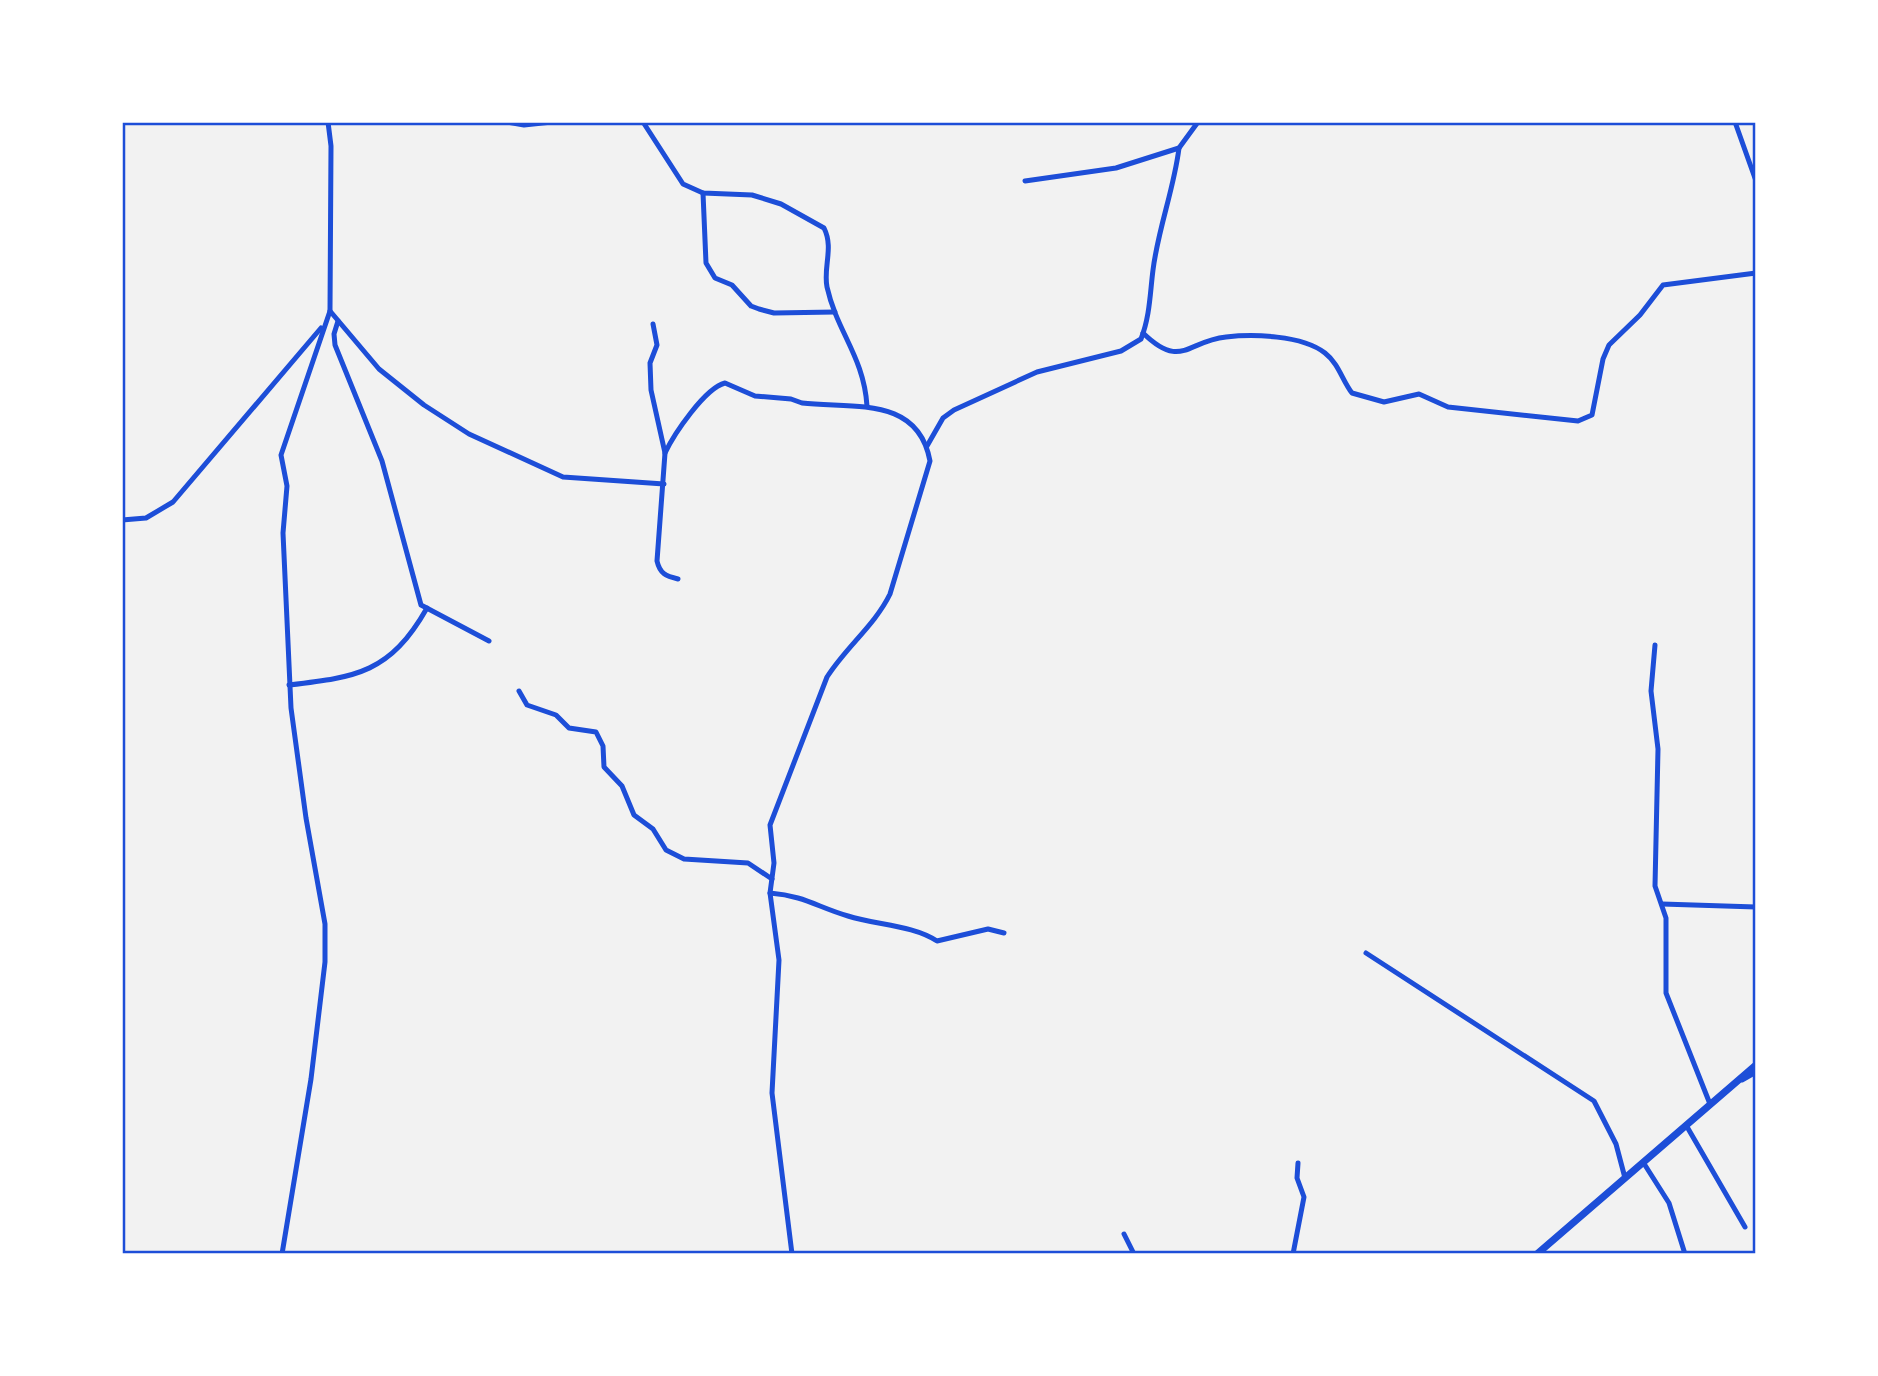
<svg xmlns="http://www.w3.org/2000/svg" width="1878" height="1376" font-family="'DM Sans',sans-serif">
  <rect width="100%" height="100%" fill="#f2f2f2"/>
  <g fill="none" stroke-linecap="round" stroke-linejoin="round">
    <g stroke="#1d4ed8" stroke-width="5">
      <path d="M507,122L524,125L552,122"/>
      <path d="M643,122L683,184L703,193L752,195L781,204L824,228C834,248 823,267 827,287C837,332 864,357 867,406"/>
      <path d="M1735,122L1756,181"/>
      <path d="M1025,181L1116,168L1179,148L1198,122"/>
      <path d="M703,193L706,263L715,278L732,285L751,306L759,309L774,313L835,312"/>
      <path d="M330,311L379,369L424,405L469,434L563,477L664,484"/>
      <path d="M338,321L334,334L335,345L382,461L421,605L489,641"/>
      <path d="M653,324L657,345L650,363L651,390L665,453L657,561C660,574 666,576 678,579"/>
      <path d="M1143,333C1181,370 1187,341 1226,337C1253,334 1302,335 1325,353C1339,364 1342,380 1352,393L1384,402L1419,394L1448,407L1578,421L1592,415L1603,359L1609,345L1640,315L1663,285L1756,273"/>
      <path d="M927,446L943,418L954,410L1037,372L1121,351L1141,339C1150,316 1150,293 1153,270C1158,229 1174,189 1179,148"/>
      <path d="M665,453C674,434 705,388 725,383L755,396L791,399L802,403C852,409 918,395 930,461L890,594C875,625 846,647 827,677L770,825L774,863L770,893L779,960L772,1093L792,1254"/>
      <path d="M122,520L146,518L173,502L321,328"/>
      <path d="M1655,645L1651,691L1658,749L1655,886L1666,918V993L1710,1104"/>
      <path d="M289,685C357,677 390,673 427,608"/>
      <path d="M519,691L527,705L556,715L569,728L596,732L603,746L604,767L622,786L634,815L653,829L666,850L684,859L748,863L772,879"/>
      <path d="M770,893C805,896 817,907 848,916C876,925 913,925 937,941L988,929L1004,933"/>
      <path d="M1662,904L1756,907"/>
      <path d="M1366,953L1594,1101L1616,1144L1625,1178"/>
      <path d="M1742,1080L1756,1072"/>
      <path d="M1686,1125L1745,1227"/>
      <path d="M1643,1162L1669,1203L1685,1254"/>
      <path d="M1124,1234L1134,1254"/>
      <path d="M282,1254L311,1079L325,962V924L306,818L291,708L283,533L287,486L281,455L330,311L331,146L328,122"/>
      <path d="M1293,1254L1304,1197L1297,1178L1298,1163"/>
    </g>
    <path stroke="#1d4ed8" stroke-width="7" d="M1537,1254L1756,1065"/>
  </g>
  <rect width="1878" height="1376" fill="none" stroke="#ffffff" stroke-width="248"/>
  <rect x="124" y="124" width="1630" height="1128" fill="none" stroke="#1d4ed8" stroke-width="2.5"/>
</svg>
